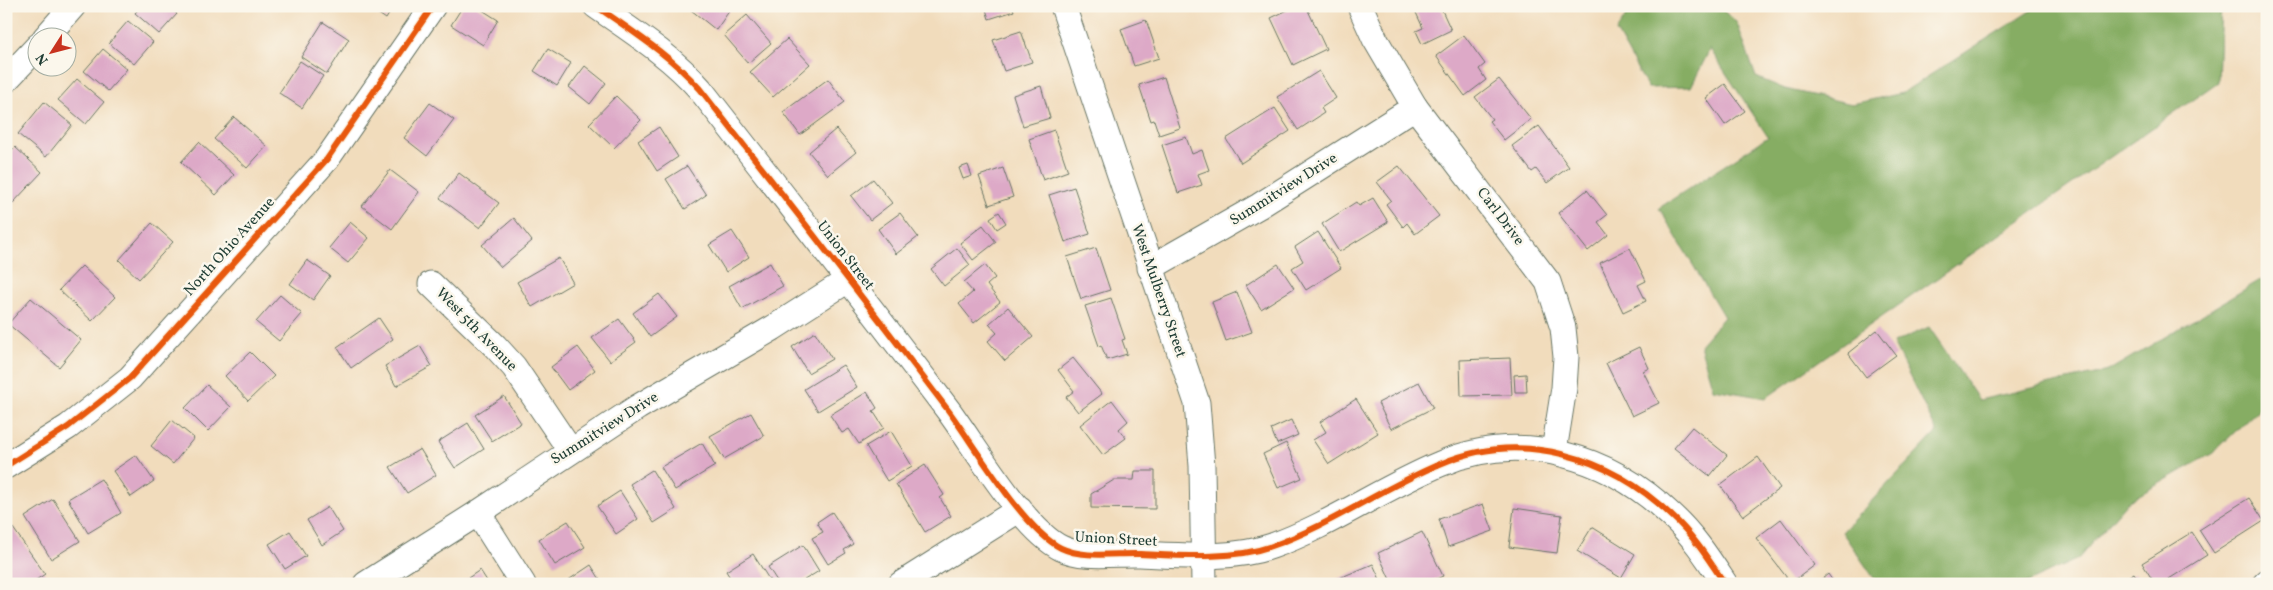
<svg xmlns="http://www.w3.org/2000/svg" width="2273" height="590" font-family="Vollkorn,serif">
  <rect width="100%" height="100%" fill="#fbf7ec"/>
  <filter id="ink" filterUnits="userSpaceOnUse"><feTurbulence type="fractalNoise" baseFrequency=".02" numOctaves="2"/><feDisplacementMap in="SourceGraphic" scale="10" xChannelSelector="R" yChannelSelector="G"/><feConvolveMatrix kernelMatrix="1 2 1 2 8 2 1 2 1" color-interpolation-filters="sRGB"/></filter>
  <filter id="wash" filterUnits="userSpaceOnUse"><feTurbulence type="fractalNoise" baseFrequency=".0096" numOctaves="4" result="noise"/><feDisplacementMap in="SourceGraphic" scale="20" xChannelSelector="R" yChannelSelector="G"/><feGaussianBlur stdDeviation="1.12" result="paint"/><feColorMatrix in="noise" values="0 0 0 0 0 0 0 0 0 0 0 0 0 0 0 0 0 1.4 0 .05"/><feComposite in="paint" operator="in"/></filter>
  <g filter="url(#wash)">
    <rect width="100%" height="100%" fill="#f1dcbc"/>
    <g fill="#86ad63" stroke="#52754c">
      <path d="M1633,6H1718L1737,23L1756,77L1785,89L1852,104L1902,93L2038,6H2221L2218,82L1766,398L1713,389L1700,345L1724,317L1659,208L1768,137L1710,49L1691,87L1648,88L1616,31Z"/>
      <path d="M2267,276V401L2213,453L2127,502L2078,559L2023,584H1878L1842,532L1937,432L1893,343L1929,327L1979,400L2108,371Z"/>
    </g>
    <g id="blocks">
      <g fill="#dda9c7">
        <path d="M141,6H168L177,14L159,34L135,13Z"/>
        <path d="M367,6H394L386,19Z"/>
        <path d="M463,6H476L498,20L483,45L451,25Z"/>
        <path d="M686,6H730L732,7L716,30Z"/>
        <path d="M985,6H1012L1014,11L989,19Z"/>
        <path d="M1296,6H1306L1326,49L1293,65L1271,18Z"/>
        <path d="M1413,6H1440L1451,30L1422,44L1416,31L1423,28Z"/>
        <path d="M747,15L771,43L748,63L724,35Z"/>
        <path d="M1146,20L1159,58L1134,66L1121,29Z"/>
        <path d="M128,21L153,42L134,64L109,43Z"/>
        <path d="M323,22L349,39L327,74L301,57Z"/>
        <path d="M1021,31L1032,62L1004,71L993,40Z"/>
        <path d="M1464,35L1485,64L1479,69L1486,80L1465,96L1436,56Z"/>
        <path d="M787,39L810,64L773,97L750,72Z"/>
        <path d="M103,49L127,69L108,91L84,71Z"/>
        <path d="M548,49L571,63L557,86L534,71Z"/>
        <path d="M300,61L323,76L302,108L279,93Z"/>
        <path d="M585,66L606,83L590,104L569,87Z"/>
        <path d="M1319,71L1336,98L1321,108L1324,113L1298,130L1277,97Z"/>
        <path d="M1164,77L1180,128L1159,135L1154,120L1151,121L1139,85Z"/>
        <path d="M77,79L104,102L86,124L58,100Z"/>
        <path d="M828,79L845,102L800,135L783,112Z"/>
        <path d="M1499,79L1531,119L1504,140L1489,121L1492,119L1475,97Z"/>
        <path d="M1725,84L1745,111L1725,125L1706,98Z"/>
        <path d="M1041,86L1050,118L1023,126L1013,95Z"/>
        <path d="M616,96L641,120L614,148L589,124Z"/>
        <path d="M44,102L72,125L46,157L18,134Z"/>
        <path d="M430,103L454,120L427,156L404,138Z"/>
        <path d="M1275,108L1290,131L1241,163L1226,139Z"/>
        <path d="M234,117L267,146L247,168L214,139Z"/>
        <path d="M1539,126L1569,167L1547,183L1536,169L1532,172L1512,146Z"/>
        <path d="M659,127L678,157L657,171L638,141Z"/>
        <path d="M836,129L856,152L828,175L809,152Z"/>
        <path d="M1054,130L1068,171L1043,180L1029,139Z"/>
        <path d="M1186,137L1192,154L1202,150L1209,170L1198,174L1202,185L1178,193L1162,145Z"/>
        <path d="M199,142L234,175L216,195L181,162Z"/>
        <path d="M15,147L42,172L13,203L6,196V156Z"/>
        <path d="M968,165L972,176L963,179L959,168Z"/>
        <path d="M687,166L706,195L685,209L666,179Z"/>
        <path d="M1399,166L1439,216L1415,234L1407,223L1403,227L1386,204L1391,200L1377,182Z"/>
        <path d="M1003,168L1013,197L989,205L979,176Z"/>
        <path d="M390,170L419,192L392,229L362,206Z"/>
        <path d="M459,173L499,203L480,228L440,198Z"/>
        <path d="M873,179L892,203L870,220L851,196Z"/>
        <path d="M1074,187L1090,234L1065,242L1049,195Z"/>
        <path d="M1587,190L1607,215L1598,222L1608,235L1588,251L1558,213Z"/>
        <path d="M1373,198L1388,222L1339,252L1322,224L1356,202L1359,206Z"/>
        <path d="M999,212L1006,223L997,229L990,218Z"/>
        <path d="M900,213L918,237L896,254L878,229Z"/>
        <path d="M514,218L532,241L501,267L482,245Z"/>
        <path d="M350,222L369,238L348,263L329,248Z"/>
        <path d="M152,223L173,242L139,279L119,260Z"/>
        <path d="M983,225L996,242L973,260L960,243Z"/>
        <path d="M732,231L749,257L726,272L709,245Z"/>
        <path d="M1318,232L1341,268L1306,290L1292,268L1303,261L1295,247Z"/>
        <path d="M957,248L970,265L944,286L931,269Z"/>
        <path d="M1096,248L1110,290L1081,299L1067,257Z"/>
        <path d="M1630,248L1646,281L1638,285L1646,301L1623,312L1600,263Z"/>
        <path d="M559,258L573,283L532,307L517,282Z"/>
        <path d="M307,260L330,276L313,300L290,284Z"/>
        <path d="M770,263L783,286L742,309L729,286Z"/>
        <path d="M1278,264L1294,288L1261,309L1246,285Z"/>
        <path d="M985,265L995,278L987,285L1000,302L974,323L959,304L973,292L964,282Z"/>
        <path d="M82,266L115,297L92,321L59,290Z"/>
        <path d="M1237,292L1252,332L1226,341L1212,302Z"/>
        <path d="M659,294L677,317L650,337L633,313Z"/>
        <path d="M280,295L302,314L279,341L256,322Z"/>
        <path d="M31,298L81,340L59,367L8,324Z"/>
        <path d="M1111,298L1125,339L1122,340L1127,354L1107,360L1101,345L1099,346L1085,306Z"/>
        <path d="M1008,307L1033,337L1005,361L988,341L997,333L989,324Z"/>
        <path d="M379,318L393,339L351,368L337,347Z"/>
        <path d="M619,319L636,342L610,361L592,338Z"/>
        <path d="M1877,330L1896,355L1866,377L1848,353Z"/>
        <path d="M815,332L832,359L808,373L792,347Z"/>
        <path d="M420,346L432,366L396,386L385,366Z"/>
        <path d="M578,347L595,370L568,390L551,367Z"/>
        <path d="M1639,347L1649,368L1643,371L1659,403L1632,416L1606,363Z"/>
        <path d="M250,352L274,376L248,401L225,376Z"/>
        <path d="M1073,358L1102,394L1078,412L1066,397L1074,391L1058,370Z"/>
        <path d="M1510,358L1512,395L1461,396L1460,360Z"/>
        <path d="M843,365L857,387L818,411L804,389Z"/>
        <path d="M1526,374L1527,392H1515L1514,375Z"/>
        <path d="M1419,382L1433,408L1391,429L1378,403Z"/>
        <path d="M207,385L231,407L208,431L185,408Z"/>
        <path d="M867,392L877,408L873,411L884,428L859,444L849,429L842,433L830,415Z"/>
        <path d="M504,396L521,423L492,441L475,415Z"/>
        <path d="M1356,399L1378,433L1329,464L1313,440L1326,432L1320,422Z"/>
        <path d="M1112,400L1128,421L1119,429L1126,438L1103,455L1080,425Z"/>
        <path d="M751,413L764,436L724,459L710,436Z"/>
        <path d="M172,420L194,438L173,464L151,446Z"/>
        <path d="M1291,420L1298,435L1277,444L1271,429Z"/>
        <path d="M468,423L484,449L455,468L438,442Z"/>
        <path d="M1692,427L1727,455L1710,476L1674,448Z"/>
        <path d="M891,431L912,466L887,481L866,446Z"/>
        <path d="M702,443L715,466L675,490L661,467Z"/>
        <path d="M1286,443L1302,478L1278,488L1263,454Z"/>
        <path d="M420,449L436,475L407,493L390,467Z"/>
        <path d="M136,455L154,481L131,497L113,471Z"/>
        <path d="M1758,457L1780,488L1743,516L1720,485Z"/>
        <path d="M925,465L944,495L940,498L951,516L925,532L896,484Z"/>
        <path d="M652,470L676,509L654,523L630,484Z"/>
        <path d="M1135,471H1155V509L1091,508V494L1114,480H1134Z"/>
        <path d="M101,479L121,513L88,533L68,499Z"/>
        <path d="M620,491L638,519L616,534L597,506Z"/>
        <path d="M2249,498L2264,521L2214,553L2199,530Z"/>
        <path d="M53,499L80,541L51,559L25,517Z"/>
        <path d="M1483,504L1493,531L1448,547L1439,519Z"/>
        <path d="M328,507L343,531L322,545L307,520Z"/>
        <path d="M1514,508L1562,515L1557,553L1509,547Z"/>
        <path d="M832,512L853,544L844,550L846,553L828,564L812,538L823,532L817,522Z"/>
        <path d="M1781,519L1815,565L1791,583L1756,538Z"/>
        <path d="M568,521L585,547L555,565L539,539Z"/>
        <path d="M1592,527L1635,554L1621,578L1577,551Z"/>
        <path d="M13,528L45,574L30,584H6V532Z"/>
        <path d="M290,531L306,556L285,569L269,544Z"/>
        <path d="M1422,532L1443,576L1426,584H1392L1378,553Z"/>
        <path d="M2192,532L2207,555L2161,584H2155L2142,563Z"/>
        <path d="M803,545L819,571L801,582L802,584H779L768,567Z"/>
        <path d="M753,554L772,584H734L726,571Z"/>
        <path d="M1373,564L1382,584H1339L1337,579Z"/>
        <path d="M591,565L603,584H569L567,581Z"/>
        <path d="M480,570L489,584H459Z"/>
        <path d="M2134,573L2141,584H2117Z"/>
        <path d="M1828,574L1835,584H1816Z"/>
      </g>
    </g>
  </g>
  <g filter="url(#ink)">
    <use href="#blocks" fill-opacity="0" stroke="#687564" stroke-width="1"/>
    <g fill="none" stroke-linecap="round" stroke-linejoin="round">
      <g stroke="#687564" stroke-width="27">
        <g id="street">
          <path d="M596,6C633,32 670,55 700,89C783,195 866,302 948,410C974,445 1024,530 1061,548C1084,559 1116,553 1140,554C1182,556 1232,560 1272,546C1331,525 1382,488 1440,464C1521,429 1610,456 1672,516C1693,535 1709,560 1725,584"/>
          <path d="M1063,6L1197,403L1202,466L1204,584"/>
          <path d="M1360,6L1375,39L1415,107L1548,282L1563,328L1566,357L1564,388L1554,451"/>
          <path d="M45,38L73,6"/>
          <path d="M6,80L38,46"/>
          <path d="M1150,268L1259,206L1415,107"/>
          <path d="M431,284L495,346L514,367L570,450"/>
          <path d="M6,466L68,427L130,378L327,159L433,6"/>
          <path d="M478,513L523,584"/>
          <path d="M366,584L478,513L638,407L773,328L848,280"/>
          <path d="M901,584L1020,509"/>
          <path d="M2265,584L2267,582"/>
        </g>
      </g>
      <use href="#street" stroke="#fff" stroke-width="25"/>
      <g stroke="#fbf7ec" stroke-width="9">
        <g id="cycleway">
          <path d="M596,6C633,32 670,55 700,89C783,195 866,302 948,410C974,445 1024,530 1061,548C1084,559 1116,553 1140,554C1182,556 1232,560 1272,546C1331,525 1382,488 1440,464C1521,429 1610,456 1672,516C1693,535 1709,560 1725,584"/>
          <path d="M6,466L68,427L130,378L327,159L433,6"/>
        </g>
      </g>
      <use href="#cycleway" stroke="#e8590c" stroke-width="6"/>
    </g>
  </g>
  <g text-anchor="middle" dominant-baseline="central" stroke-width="5" stroke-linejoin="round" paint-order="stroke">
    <g font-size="15" fill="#1f3d34" stroke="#fbf7ec">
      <text transform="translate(1284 190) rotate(-32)">Summitview Drive</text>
      <text transform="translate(1500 217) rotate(53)">Carl Drive</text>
      <text transform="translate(230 247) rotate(-48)">North Ohio Avenue</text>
      <text transform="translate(845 256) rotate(52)">Union Street</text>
      <text transform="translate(1158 291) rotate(71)">West Mulberry Street</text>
      <text transform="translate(476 330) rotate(46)">West 5th Avenue</text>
      <text transform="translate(605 429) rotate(-32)">Summitview Drive</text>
      <text transform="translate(1116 540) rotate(3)">Union Street</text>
    </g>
  </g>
  <rect width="2273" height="590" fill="none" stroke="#fbf7ec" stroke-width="25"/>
  <g transform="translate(52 52) rotate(234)"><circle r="24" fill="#fbf7ec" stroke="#a3ada2"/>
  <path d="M0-4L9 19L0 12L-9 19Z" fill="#c8321e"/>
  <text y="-8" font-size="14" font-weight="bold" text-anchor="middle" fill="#1f3d34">N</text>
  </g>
</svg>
